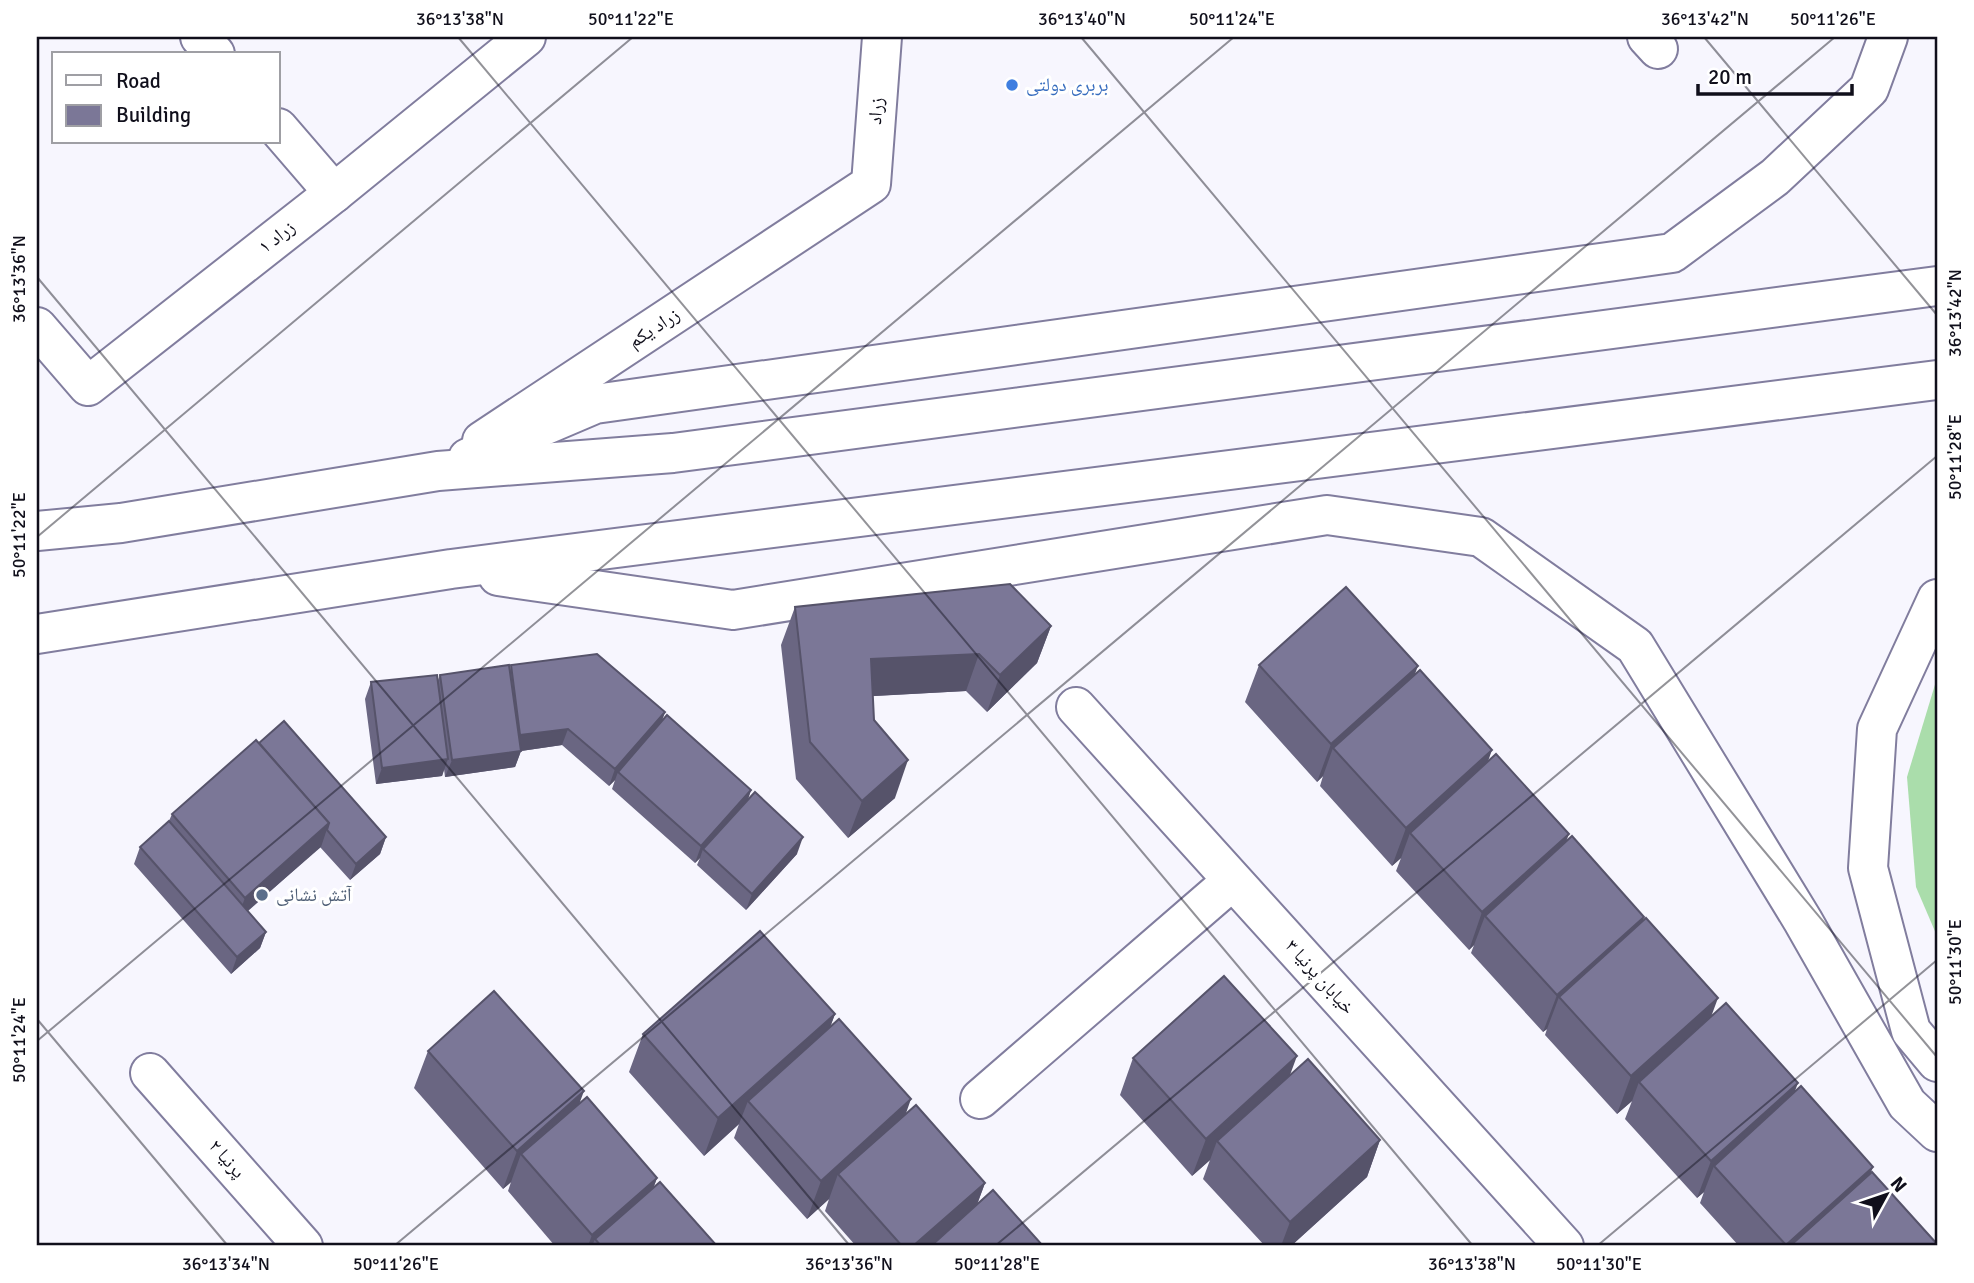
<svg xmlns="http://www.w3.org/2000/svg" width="1974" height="1283" font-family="Signika,'Noto Naskh Arabic',sans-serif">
  <rect width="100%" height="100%" fill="#f7f6fe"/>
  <path fill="#aaddab" d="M1937,678V936L1916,887L1907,777Z"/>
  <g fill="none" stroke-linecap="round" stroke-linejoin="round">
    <g stroke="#817d9e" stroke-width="42">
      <g id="minor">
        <path d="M200,37L215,54"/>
        <path d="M1647,37L1658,49"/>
        <path d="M278,128L334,193"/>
        <path d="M37,327L88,386L334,193L526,37"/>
        <path d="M482,441L871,184L882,37"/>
        <path d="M1076,707L1564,1246"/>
        <path d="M150,1073L303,1246"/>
        <path d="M980,1099L1232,881"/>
      </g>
    </g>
    <g stroke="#817d9e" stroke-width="42">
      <g id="secondary">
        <path d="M468,458L595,404L1672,253L1775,177L1869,89L1888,37"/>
        <path d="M37,531L121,523L438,471L673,453L1937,286"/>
        <path d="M498,576L733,610L1327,515L1481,537L1635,646L1803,921L1907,1104L1937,1132"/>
        <path d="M1937,599L1877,729L1868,868L1911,1031L1937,1062"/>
        <path d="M37,634L451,569L1937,380"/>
      </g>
    </g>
    <use href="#minor" stroke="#fff" stroke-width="38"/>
    <use href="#secondary" stroke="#fff" stroke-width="38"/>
  </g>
  <g fill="#6a6682">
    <path d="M795,607L1051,626L1037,663L987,712L966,691L872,696L874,720L895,798L848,838L796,779L781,645Z"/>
    <path d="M511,665L665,712L661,723L751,790L748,800L797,854L746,910L697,865L700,858L695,863L612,789L615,780L609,786L562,745L521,751L515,767L445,777L444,769L442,776L376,784L365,699L371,682L438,680L440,675L510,670Z"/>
    <path d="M1259,665L1414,676L1488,762L1565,842L1644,917L1642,922L1711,1016L1794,1093L1937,1246H1739L1700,1203L1704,1192L1697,1198L1625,1119L1632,1101L1617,1114L1545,1035L1547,1029L1543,1032L1471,953L1474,945L1469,950L1396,871L1401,858L1392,866L1320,786L1323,776L1317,782L1245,702Z"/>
    <path d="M259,743L386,837L380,854L350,880L320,847L248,911L266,932L260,948L231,974L134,864L140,847L169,821L172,814Z"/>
    <path d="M835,1014L830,1027L906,1114L985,1183L977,1205L1043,1246H856L825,1211L829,1199L807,1219L734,1138L739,1124L704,1156L629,1072L643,1034Z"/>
    <path d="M428,1051L580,1103L657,1178L653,1189L717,1246H555L508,1191L511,1182L503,1189L414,1088Z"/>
    <path d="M1133,1058L1290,1076L1380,1140L1367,1177L1291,1246H1265L1203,1179L1210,1160L1192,1176L1120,1095Z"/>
  </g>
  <g fill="#56536a">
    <path d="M1051,626L1037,663L987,712L1000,675Z"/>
    <path d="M979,654L966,691L857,697L871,659Z"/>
    <path d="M1418,666L1404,703L1333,748L1323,776L1317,782L1331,744Z"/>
    <path d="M665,712L659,729L618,772L615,780L609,786L615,769Z"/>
    <path d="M568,729L562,745L521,751L515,767L445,777L452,760L514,751L520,735Z"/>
    <path d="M1492,750L1479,787L1410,833L1401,858L1392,866L1406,828Z"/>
    <path d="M448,759L442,776L376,784L382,768Z"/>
    <path d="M908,760L895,798L848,838L862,801Z"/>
    <path d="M751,790L745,807L703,849L700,858L695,863L701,846Z"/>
    <path d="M329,823L321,847L236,921L245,898Z"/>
    <path d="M1569,834L1555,871L1485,916L1474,945L1469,950L1482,912Z"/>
    <path d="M386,837L380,854L350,880L356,864Z"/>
    <path d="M803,837L797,854L746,910L752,894Z"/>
    <path d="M1644,917L1630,954L1559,997L1547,1029L1543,1032L1557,995Z"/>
    <path d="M266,932L260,948L231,974L237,957Z"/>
    <path d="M1718,998L1704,1036L1639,1082L1632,1101L1617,1114L1631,1076Z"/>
    <path d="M835,1014L821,1052L748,1101L739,1124L704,1156L718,1118Z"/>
    <path d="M1297,1056L1283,1094L1217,1141L1210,1160L1192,1176L1206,1139Z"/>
    <path d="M1798,1083L1784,1120L1714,1166L1704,1192L1697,1198L1711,1161Z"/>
    <path d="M584,1091L570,1129L521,1154L511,1182L503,1189L517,1151Z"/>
    <path d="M911,1099L898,1136L838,1174L829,1199L807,1219L821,1181Z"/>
    <path d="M1380,1140L1367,1177L1291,1246H1281L1290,1222Z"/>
    <path d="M1873,1167L1859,1204L1813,1246H1786Z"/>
    <path d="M657,1178L643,1215L595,1239L592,1246H588L592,1235Z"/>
    <path d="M985,1183L971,1220L942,1246H913Z"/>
  </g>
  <g fill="#7b7797" stroke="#56536a" stroke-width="2">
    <path d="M1010,584L1051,626L1000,675L979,654L871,659L874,720L908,760L862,801L810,742L795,607Z"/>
    <path d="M1346,587L1418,666L1331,744L1259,665Z"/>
    <path d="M597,654L665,712L615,769L568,729L520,735L511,665Z"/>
    <path d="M509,665L521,751L452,760L440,675Z"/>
    <path d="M1420,670L1492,750L1406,828L1333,748Z"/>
    <path d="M437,675L448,759L382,768L371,682Z"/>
    <path d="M667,715L751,790L701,846L618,772Z"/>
    <path d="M284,721L386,837L356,864L327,830L329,823L259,743Z"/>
    <path d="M256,740L329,823L245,898L172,814Z"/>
    <path d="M1496,754L1569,834L1482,912L1410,833Z"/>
    <path d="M755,792L803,837L752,894L703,849Z"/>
    <path d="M169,821L266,932L237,957L140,847Z"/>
    <path d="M1572,836L1644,917L1557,995L1485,916Z"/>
    <path d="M1646,918L1718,998L1631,1076L1559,997Z"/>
    <path d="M760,931L835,1014L718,1118L643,1034Z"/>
    <path d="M1224,976L1297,1056L1206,1139L1133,1058Z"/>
    <path d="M494,991L584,1091L517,1151L428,1051Z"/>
    <path d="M1726,1003L1798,1083L1711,1161L1639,1082Z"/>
    <path d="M839,1019L911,1099L821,1181L748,1101Z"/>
    <path d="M1308,1059L1380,1140L1290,1222L1217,1141Z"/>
    <path d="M1801,1086L1873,1167L1786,1245L1714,1166Z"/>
    <path d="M587,1097L657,1178L592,1235L521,1154Z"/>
    <path d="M916,1105L985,1183L913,1246H902L838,1174Z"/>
    <path d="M1872,1172L1937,1244V1246H1790Z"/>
    <path d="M660,1182L717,1246H601L595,1239Z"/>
    <path d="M993,1190L1043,1246H931Z"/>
  </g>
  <path fill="none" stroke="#100f1b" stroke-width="2" stroke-opacity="0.45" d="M458,37L1473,1246M1081,37L1937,1057M1704,37L1937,315M37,277L850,1246M37,537L633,37M37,1019L228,1246M37,1041L1234,37M394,1246L1835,37M995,1246L1937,456M1597,1246L1937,960"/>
  <circle fill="#3f7fe0" stroke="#fff" stroke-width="2.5" cx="1012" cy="85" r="7"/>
  <circle fill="#5c6f8a" stroke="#fff" stroke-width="2.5" cx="262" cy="895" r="7"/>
  <g text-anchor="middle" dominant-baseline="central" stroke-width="6" stroke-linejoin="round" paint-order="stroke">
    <g font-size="19" fill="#366cbe" stroke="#fff" text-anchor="start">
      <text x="1026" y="85">بربری دولتی</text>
    </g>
    <g font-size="19" fill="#100f1b" stroke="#fff">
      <text transform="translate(876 111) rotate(-86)">زراد</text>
      <text transform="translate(277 237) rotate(-38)">زراد ۱</text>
      <text transform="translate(654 328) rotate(-33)">زراد یکم</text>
      <text transform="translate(1320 977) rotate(48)">خیابان پرنیا ۳</text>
      <text transform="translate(227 1159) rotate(49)">پرنیا ۲</text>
    </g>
    <g font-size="19" fill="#4e5e75" stroke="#fff" text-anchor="start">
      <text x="276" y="895">آتش نشانی</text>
    </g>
  </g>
  <rect width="1974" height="1283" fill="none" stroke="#ffffff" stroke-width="77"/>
  <rect x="52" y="52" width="228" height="91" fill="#ffffff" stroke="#9f9fa4" stroke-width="2"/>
  <rect x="66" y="75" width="35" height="10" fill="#ffffff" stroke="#9f9fa4" stroke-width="2"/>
  <text x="116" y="88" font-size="21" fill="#100f1b">Road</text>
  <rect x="66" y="105" width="35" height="21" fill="#7b7797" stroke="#9f9fa4" stroke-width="2"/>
  <text x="116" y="122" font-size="21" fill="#100f1b">Building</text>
  <g transform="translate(1886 1195) rotate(50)" stroke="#ffffff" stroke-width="5" paint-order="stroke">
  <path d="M0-5L12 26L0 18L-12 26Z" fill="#100f1b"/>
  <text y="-10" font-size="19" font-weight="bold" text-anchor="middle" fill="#100f1b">N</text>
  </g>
  <path d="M1698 84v10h154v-10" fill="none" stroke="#100f1b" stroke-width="3.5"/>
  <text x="1708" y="84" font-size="21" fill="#100f1b" stroke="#ffffff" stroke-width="5" paint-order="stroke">20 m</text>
  <rect x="38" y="38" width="1898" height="1206" fill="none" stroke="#100f1b" stroke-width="2.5"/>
  <g font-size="18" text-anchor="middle" fill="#100f1b">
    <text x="460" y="25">36°13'38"N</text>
    <text x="631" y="25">50°11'22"E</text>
    <text x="1082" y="25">36°13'40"N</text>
    <text x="1232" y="25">50°11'24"E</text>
    <text x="1705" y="25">36°13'42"N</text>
    <text x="1833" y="25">50°11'26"E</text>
    <text transform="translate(19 279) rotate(-90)" y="6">36°13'36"N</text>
    <text transform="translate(1955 313) rotate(-90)" y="6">36°13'42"N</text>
    <text transform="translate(1955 457) rotate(-90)" y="6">50°11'28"E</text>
    <text transform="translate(19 535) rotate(-90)" y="6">50°11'22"E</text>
    <text transform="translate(1955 962) rotate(-90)" y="6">50°11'30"E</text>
    <text transform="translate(19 1040) rotate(-90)" y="6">50°11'24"E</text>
    <text x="226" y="1270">36°13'34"N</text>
    <text x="396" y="1270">50°11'26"E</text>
    <text x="849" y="1270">36°13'36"N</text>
    <text x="997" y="1270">50°11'28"E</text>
    <text x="1472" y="1270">36°13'38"N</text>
    <text x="1599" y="1270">50°11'30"E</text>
  </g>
</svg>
